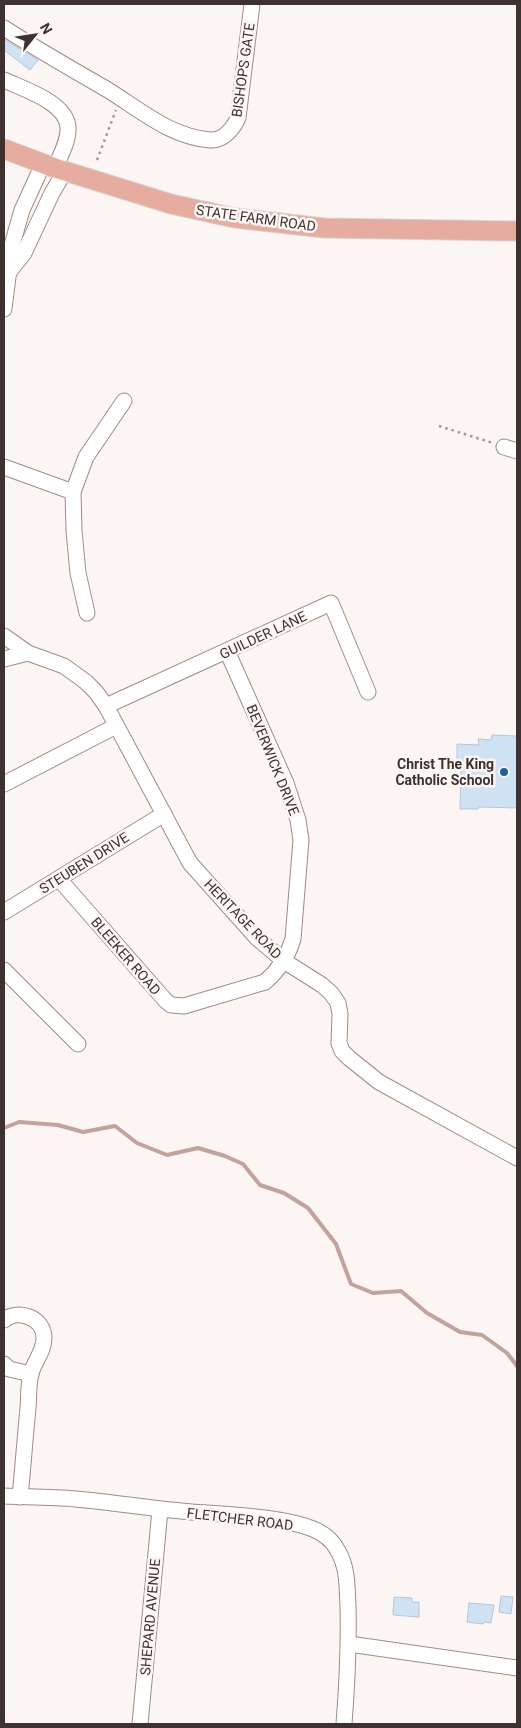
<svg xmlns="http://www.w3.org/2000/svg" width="521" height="1728" font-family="Roboto,sans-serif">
  <rect width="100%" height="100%" fill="#fbf5f4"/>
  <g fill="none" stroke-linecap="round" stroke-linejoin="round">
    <path stroke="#c1a39c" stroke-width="4" d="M4,1128L19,1122L58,1125L83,1132L115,1126L137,1143L167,1155L198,1148L225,1156L243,1164L260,1185L284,1193L308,1208L336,1244L351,1284L373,1293L401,1291L427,1313L460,1332L482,1335L507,1353L517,1366"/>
  </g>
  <g fill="#cee2f4" stroke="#b4c7d9">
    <path d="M4,39L38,60L30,70L4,50Z"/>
    <path d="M492,735L517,736V808L479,807L478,809H460L461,760H457V744L479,745L478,739L491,740Z"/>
    <path d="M501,1596L513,1597L511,1614L499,1612Z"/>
    <path d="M394,1597L412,1598V1602H419V1617L393,1615Z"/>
    <path d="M469,1603L494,1605L491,1623L484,1622L483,1624L467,1622Z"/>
  </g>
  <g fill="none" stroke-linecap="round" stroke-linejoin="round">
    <g stroke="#a48a84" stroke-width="17">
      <g id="minor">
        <path d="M4,28C38,50 73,70 108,90C140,110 171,137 210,140C223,141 233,129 238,118L252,4"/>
        <path d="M4,80C23,89 66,102 68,127C69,141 60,156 55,168"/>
        <path d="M9,272L24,253L52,193L65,171"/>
        <path d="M4,309L12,245L22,210L43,164"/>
        <path d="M504,447L517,451"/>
        <path d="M4,467L73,492"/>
        <path d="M87,613L78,573L74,531L73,492L86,457L124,401"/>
        <path d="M4,636L28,653L64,666L86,682L96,692L106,706L190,863L257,938L284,961L322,985L331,993L338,1003L340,1014L339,1043L342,1051L349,1058L379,1082L517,1158"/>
        <path d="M4,659L28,653"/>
        <path d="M106,706L331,603L368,692"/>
        <path d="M4,784L116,726"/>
        <path d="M59,879L165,1000L171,1005L184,1006L265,982C279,970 288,956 293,939L301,840L298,820L286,783L227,651"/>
        <path d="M4,912L164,814"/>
        <path d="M4,970L78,1044"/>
        <path d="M4,1320C18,1309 44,1317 44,1338C44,1352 34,1361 31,1374C28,1384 29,1397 28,1408C25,1438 23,1467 20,1497"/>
        <path d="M4,1364L9,1369L31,1374"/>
        <path d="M4,1496C28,1497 52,1497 76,1499C111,1502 146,1508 181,1511C220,1515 278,1515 313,1529C323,1533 333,1541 338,1551C348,1568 347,1588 348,1607C349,1646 347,1685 344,1724"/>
        <path d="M349,1644L517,1668"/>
        <path d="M140,1724L160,1510"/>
      </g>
    </g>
    <g stroke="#d4d2d1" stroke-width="21">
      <path id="major" d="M4,149L55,168L171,204L235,218L324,228L517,231"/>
    </g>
    <g stroke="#9f9695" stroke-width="2.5" stroke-dasharray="2.5 4" stroke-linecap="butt">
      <path d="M97,160L116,110"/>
      <path d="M439,426L493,443"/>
    </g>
    <use href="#minor" stroke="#fff" stroke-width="15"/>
    <use href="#major" stroke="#e5ac9f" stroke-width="19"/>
  </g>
  <circle fill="#196397" stroke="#fbf5f4" stroke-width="2" cx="504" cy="772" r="5"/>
  <g text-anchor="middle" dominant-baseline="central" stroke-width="5" stroke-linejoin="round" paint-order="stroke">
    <g font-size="14" fill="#3d3230" stroke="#fbf5f4">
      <text transform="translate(243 70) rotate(-82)">BISHOPS GATE</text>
      <text transform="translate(256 218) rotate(8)">STATE FARM ROAD</text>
      <text transform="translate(263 635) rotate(-25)">GUILDER LANE</text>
      <text transform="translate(273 760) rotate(68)">BEVERWICK DRIVE</text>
      <text transform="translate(84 863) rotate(-32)">STEUBEN DRIVE</text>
      <text transform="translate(243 919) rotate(46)">HERITAGE ROAD</text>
      <text transform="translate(126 956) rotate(49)">BLEEKER ROAD</text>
      <text transform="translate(240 1519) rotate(7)">FLETCHER ROAD</text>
      <text transform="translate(150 1617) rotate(-85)">SHEPARD AVENUE</text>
    </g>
    <g font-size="14" font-weight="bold" fill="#3d3230" stroke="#fbf5f4" text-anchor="end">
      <text x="494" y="764">Christ The King<tspan x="494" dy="16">Catholic School</tspan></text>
    </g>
  </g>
  <rect width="521" height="1728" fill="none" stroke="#3d3230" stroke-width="10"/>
  <g transform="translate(35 35) rotate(60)" stroke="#fbf5f4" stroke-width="4" paint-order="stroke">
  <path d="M0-4L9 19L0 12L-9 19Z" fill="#3d3230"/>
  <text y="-8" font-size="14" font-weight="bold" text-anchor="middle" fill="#3d3230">N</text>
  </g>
</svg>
